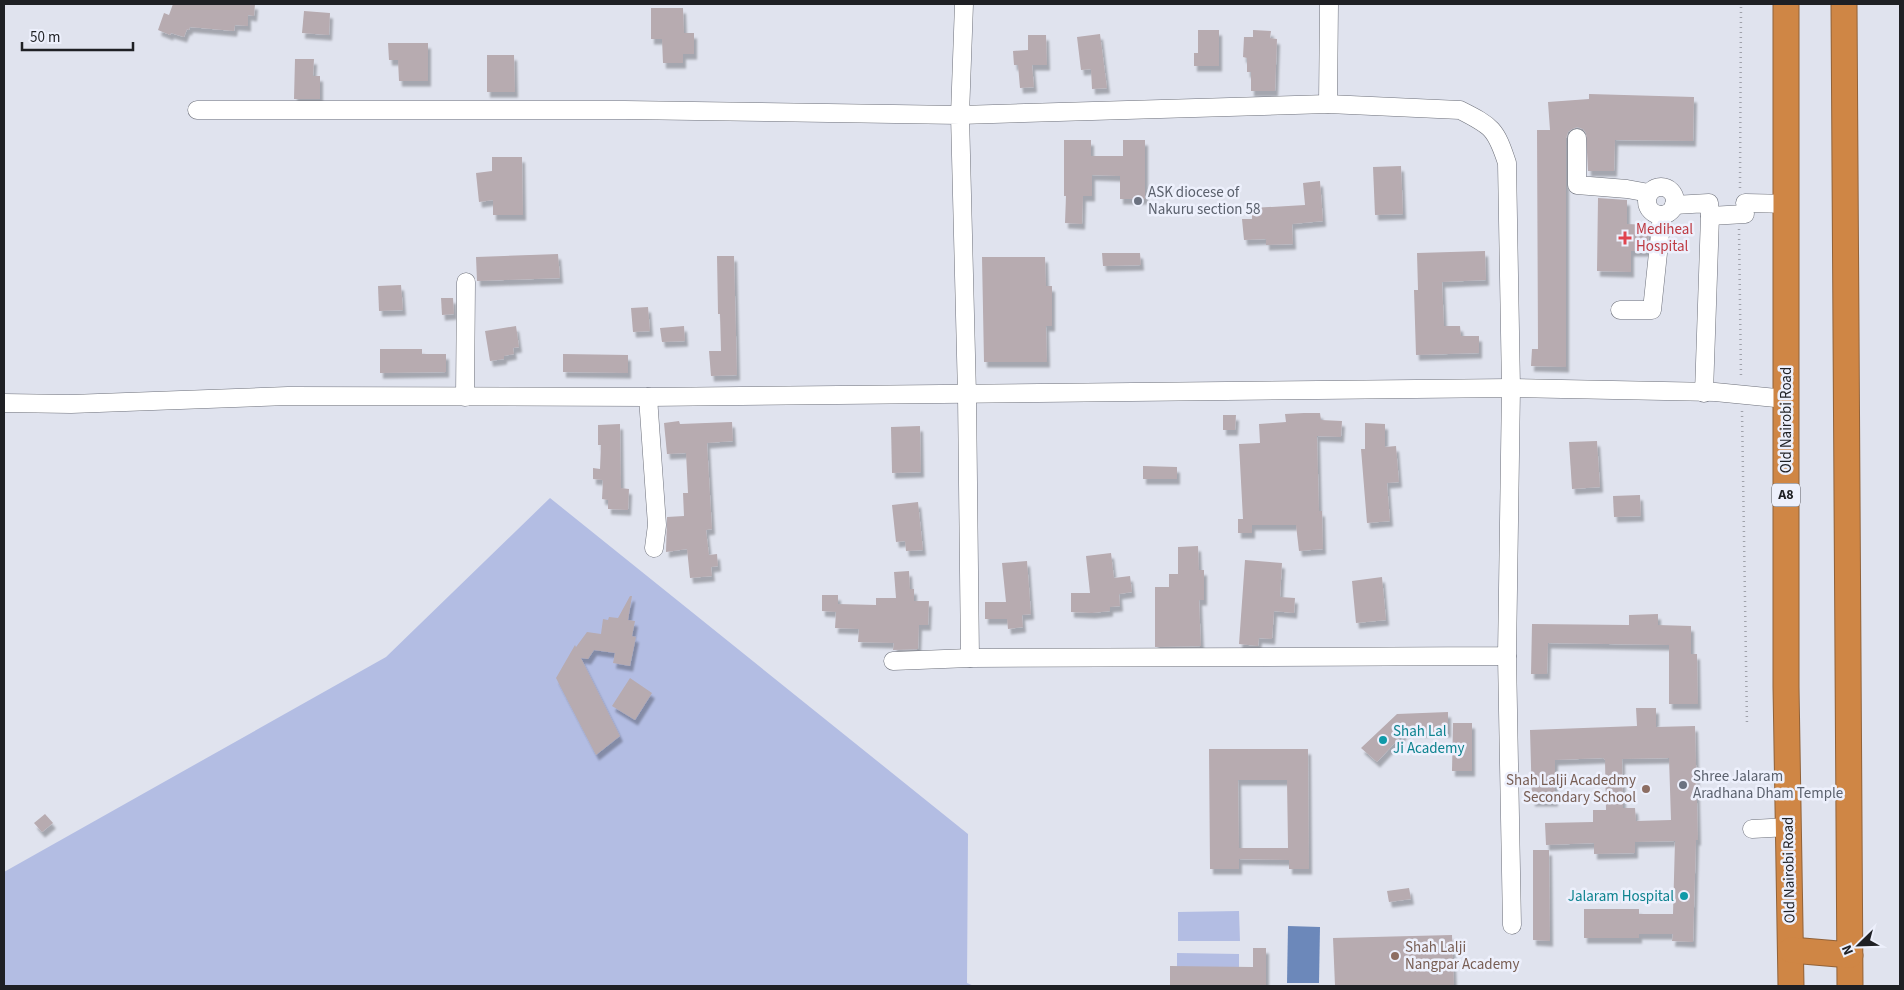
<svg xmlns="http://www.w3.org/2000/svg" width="1904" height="990" font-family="'Source Sans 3',sans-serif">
  <defs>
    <filter id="shadow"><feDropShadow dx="3" dy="5.5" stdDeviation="1" flood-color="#0004"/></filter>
  </defs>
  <rect width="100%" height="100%" fill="#e0e3ee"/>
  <g fill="#b3bde3">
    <path d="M550,498L968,834L967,983L974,986H4V872L386,657Z"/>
    <path d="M1239,911L1240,941H1178V912Z"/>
    <path d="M1177,953L1239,954V984H1177Z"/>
  </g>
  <path fill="#6c88ba" d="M1288,926L1320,927L1319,983H1287Z"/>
  <g fill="#b7abb0" fill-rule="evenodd" filter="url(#shadow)">
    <path d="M173,4H255L254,16L248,15V26L235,25L234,31L190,27L189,30L187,29L184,37L171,33L170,35L158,30L164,13L169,15Z"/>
    <path d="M651,8H683L684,33H694V54H683V63H663L662,39H651Z"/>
    <path d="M304,11L330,13L329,35L302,33Z"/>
    <path d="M1198,30H1219V66H1194V53H1198Z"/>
    <path d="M1253,30L1271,31L1270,38L1277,39L1275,91H1251V72H1247V58L1243,57L1244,37H1253Z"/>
    <path d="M1100,34L1107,88L1092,89L1091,69L1081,70L1077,37Z"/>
    <path d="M1028,35H1046L1047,65H1032L1034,87L1020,88L1018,65H1014L1013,51L1028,50Z"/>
    <path d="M388,43H428V81H399L398,60H389Z"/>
    <path d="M487,55H514L515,92H487Z"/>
    <path d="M295,59H314L313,76H320V99H294Z"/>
    <path d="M1589,94L1694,97L1693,141L1615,140L1614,171H1588L1586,133L1583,129L1577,127L1572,129L1568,132L1566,138V367L1531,366L1532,349H1538L1537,130H1550L1548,102L1589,99Z"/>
    <path d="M1064,140H1091V156H1123V140H1145V199H1120V176L1092,175V196H1083L1082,224L1065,223L1066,196H1064Z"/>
    <path d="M492,157H522L523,215H493V200L479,202L476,173L492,171Z"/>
    <path d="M1401,166L1403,214L1375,215L1373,167Z"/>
    <path d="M1320,181L1323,221L1292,224L1293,244L1266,245V239L1244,240L1242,219H1252V208L1305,205L1303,183Z"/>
    <path d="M1598,198L1627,200V224L1650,225L1647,251H1631V272L1597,271Z"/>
    <path d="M1485,251L1486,280L1442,282L1444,326H1460L1461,336H1479V353L1416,355L1414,290H1418L1417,253Z"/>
    <path d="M1102,253H1140L1141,265L1103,266Z"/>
    <path d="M558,254L560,278L477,281L476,257Z"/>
    <path d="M717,256H734L737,375L711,376L709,351H721L720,314H718Z"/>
    <path d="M982,257H1045L1046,286H1052V326H1046L1047,362H984Z"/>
    <path d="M401,285L403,310L379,311L378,286Z"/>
    <path d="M441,298H453L454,314L442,315Z"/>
    <path d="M648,307L650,331L633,332L631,308Z"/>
    <path d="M516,326L519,347L513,348L514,354L504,356V359L490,361L485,331Z"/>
    <path d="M684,326L685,341L662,342L660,328Z"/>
    <path d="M380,349H422V354H446V372L380,373Z"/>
    <path d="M563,354L628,355V373L563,372Z"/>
    <path d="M1304,413H1320L1321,420L1342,421L1341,437L1317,436L1319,511H1322L1323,549L1299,551L1296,525H1252V533H1238V519H1243L1239,444L1260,443L1259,424L1286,422L1285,414Z"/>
    <path d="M1223,415H1236L1235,430H1223Z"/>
    <path d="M679,421L680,424L732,422L733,441L707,443L712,529L706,530L709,555L717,554L718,566L711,567L712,576L690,578L687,549L666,552L667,517L684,516L683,493H688L686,453L667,454L664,423Z"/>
    <path d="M1365,423L1385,424V447L1396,446L1399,482L1387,483L1390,521L1367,523L1361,449H1365Z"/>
    <path d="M620,424L621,488L629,489L628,510L608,509V500L602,499L603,480L593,479V468L600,469L601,445H598V425Z"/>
    <path d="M920,426L921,472L892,473L891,427Z"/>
    <path d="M1597,441L1600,487L1572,489L1569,442Z"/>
    <path d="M1143,466L1177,467V479H1143Z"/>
    <path d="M1640,495L1641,516L1614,517L1613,496Z"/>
    <path d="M918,502L923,550L906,551L905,541L896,542L892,505Z"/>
    <path d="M1198,546L1199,570H1204V600H1199L1201,646L1155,647V587H1169V574H1178V547Z"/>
    <path d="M1111,553L1114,578L1130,576L1132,592L1119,594L1120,606L1110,607V611L1092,613L1071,612V593H1090L1086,556Z"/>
    <path d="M1245,560L1282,563L1280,597L1295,598L1294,613L1274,611L1272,639L1259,638L1258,646L1239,644Z"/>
    <path d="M1027,561L1031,614L1022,615L1023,627L1008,629L1007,619H985V602H1006L1002,563Z"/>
    <path d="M909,571L910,589H914V601H929L928,625H919L918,649L893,650L894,643L858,642L859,629L835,628L836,612L822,611V595H838V604L876,605V598H896L894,572Z"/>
    <path d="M1382,577L1386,620L1356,623L1352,581Z"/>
    <path d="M630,596H632L628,620L635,621L632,636L636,637L630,666L613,663L615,653L594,650L588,659L581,658L620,736L596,755L556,678L575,645L576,647L587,632L601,634L603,619L608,620L609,617L618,618Z"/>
    <path d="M1658,614V625L1691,626V654H1697L1698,704H1669V645L1548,643L1547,674H1531L1532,624L1629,625V615Z"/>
    <path d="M630,678L652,693L635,720L612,706Z"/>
    <path d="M1636,708H1656V727L1695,726L1698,840H1696L1693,942L1672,941L1673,934H1639V938H1584V909H1639V914H1673L1675,841L1635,842V853L1594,854V843L1546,845L1545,823L1593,822V810H1606L1605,760L1603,758L1555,760V801H1532L1530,730L1637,726ZM1669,758L1671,820L1636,821L1635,808H1623L1622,759Z"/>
    <path d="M1448,712V732H1405L1377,762L1361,748L1397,714Z"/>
    <path d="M1453,723H1472V771H1452Z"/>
    <path d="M1209,749H1308L1309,869H1289V860L1239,859V869H1210ZM1238,780H1287L1288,848H1239Z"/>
    <path d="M45,814L53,823L42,832L34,823Z"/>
    <path d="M1533,850H1549L1550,941L1533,940Z"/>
    <path d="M1409,888L1411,899L1389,902L1387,891Z"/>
    <path d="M1452,935L1454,986H1335L1333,938Z"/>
    <path d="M1253,948H1266V986H1170V966L1253,967Z"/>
  </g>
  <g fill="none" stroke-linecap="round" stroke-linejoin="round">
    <g stroke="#6d707a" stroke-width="19">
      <g id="minor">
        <path d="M1328,104L1329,4"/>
        <path d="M197,110H625L960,115L967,395L970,658"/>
        <path d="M1577,138V185L1627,189L1649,193"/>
        <circle cx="1661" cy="201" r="14"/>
        <path d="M1745,203L1786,204"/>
        <path d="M1674,205L1709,203L1710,216L1704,393"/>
        <path d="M1710,216L1745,214"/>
        <path d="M1620,310H1652L1662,215"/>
        <path d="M465,397L466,282"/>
        <path d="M648,397L657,525L654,548"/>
        <path d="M4,403L71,404L288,396L648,397L1511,388L1715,392L1786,399"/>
        <path d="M1507,656L1512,925"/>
        <path d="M893,661L970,658L1507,656L1511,388L1507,163C1496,129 1492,126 1460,110L1328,104L960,115L964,4"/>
        <path d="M1752,829L1788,827"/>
      </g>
    </g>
    <g stroke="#916239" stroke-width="27">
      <g id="highway">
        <path d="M1786,4V687L1791,986"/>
        <path d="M1844,4L1850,986"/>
        <path d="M1791,950L1850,955"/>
      </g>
    </g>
    <g stroke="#a0a2ab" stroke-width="2.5" stroke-dasharray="1 4" stroke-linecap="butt">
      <path d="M1740,188L1741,4"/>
      <path d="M1739,229L1741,378"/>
      <path d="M1742,411L1747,725"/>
    </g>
    <use href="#minor" stroke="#fff" stroke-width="18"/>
    <use href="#highway" stroke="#cf8645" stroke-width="25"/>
  </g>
  <g fill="#6b7280" stroke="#edf0fc" stroke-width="2">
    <circle cx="1138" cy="201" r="5"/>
    <circle cx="1683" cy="785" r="5"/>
  </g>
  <path fill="#e0444e" stroke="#edf0fc" stroke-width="2" d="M1622.5 230.5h5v5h5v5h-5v5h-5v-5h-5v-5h5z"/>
  <g fill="#0f9aa8" stroke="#edf0fc" stroke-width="2">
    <circle cx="1383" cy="740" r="5"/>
    <circle cx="1684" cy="896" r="5"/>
  </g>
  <g fill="#8d6e63" stroke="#edf0fc" stroke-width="2">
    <circle cx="1646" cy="789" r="5"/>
    <circle cx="1395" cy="956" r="5"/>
  </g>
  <g text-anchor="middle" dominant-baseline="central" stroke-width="5" stroke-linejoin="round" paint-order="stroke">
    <rect fill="#edf0fc" stroke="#5d5e65" stroke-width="1" x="1772" y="483.5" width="28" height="23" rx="4"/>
    <g font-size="14" font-weight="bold" fill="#1f2024">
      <text x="1786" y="495">A8</text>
    </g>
    <g font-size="15" fill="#5b616d" stroke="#edf0fc" text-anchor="start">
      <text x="1148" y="192">ASK diocese of<tspan x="1148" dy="17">Nakuru section 58</tspan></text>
      <text x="1693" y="776">Shree Jalaram<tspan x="1693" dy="17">Aradhana Dham Temple</tspan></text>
    </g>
    <g font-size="15" fill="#be3a42" stroke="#edf0fc" text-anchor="start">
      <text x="1636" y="229">Mediheal<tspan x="1636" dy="17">Hospital</tspan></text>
    </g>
    <g font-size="15" fill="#1f2024" stroke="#edf0fc">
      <text transform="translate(1786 420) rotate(-90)">Old Nairobi Road</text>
      <text transform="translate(1789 870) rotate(-91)">Old Nairobi Road</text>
    </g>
    <g font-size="15" fill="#0d838f" stroke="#edf0fc" text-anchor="start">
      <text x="1393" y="731">Shah Lal<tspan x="1393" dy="17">Ji Academy</tspan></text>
      <text x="1674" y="896" text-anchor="end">Jalaram Hospital</text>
    </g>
    <g font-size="15" fill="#785e54" stroke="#edf0fc" text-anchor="end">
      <text x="1636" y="780">Shah Lalji Acadedmy<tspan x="1636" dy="17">Secondary School</tspan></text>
      <text x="1405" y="947" text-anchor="start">Shah Lalji<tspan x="1405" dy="17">Nangpar Academy</tspan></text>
    </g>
  </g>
  <rect width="1904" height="990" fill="none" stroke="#1f2024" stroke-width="10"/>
  <g transform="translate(1859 945) rotate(247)" stroke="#edf0fc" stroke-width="4" paint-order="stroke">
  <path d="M0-4L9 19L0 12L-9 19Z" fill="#1f2024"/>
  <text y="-8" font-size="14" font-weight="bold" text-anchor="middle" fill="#1f2024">N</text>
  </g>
  <path d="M22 42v8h111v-8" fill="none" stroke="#1f2024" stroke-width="2.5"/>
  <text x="30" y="42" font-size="15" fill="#1f2024" stroke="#edf0fc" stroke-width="4" paint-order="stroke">50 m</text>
</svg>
